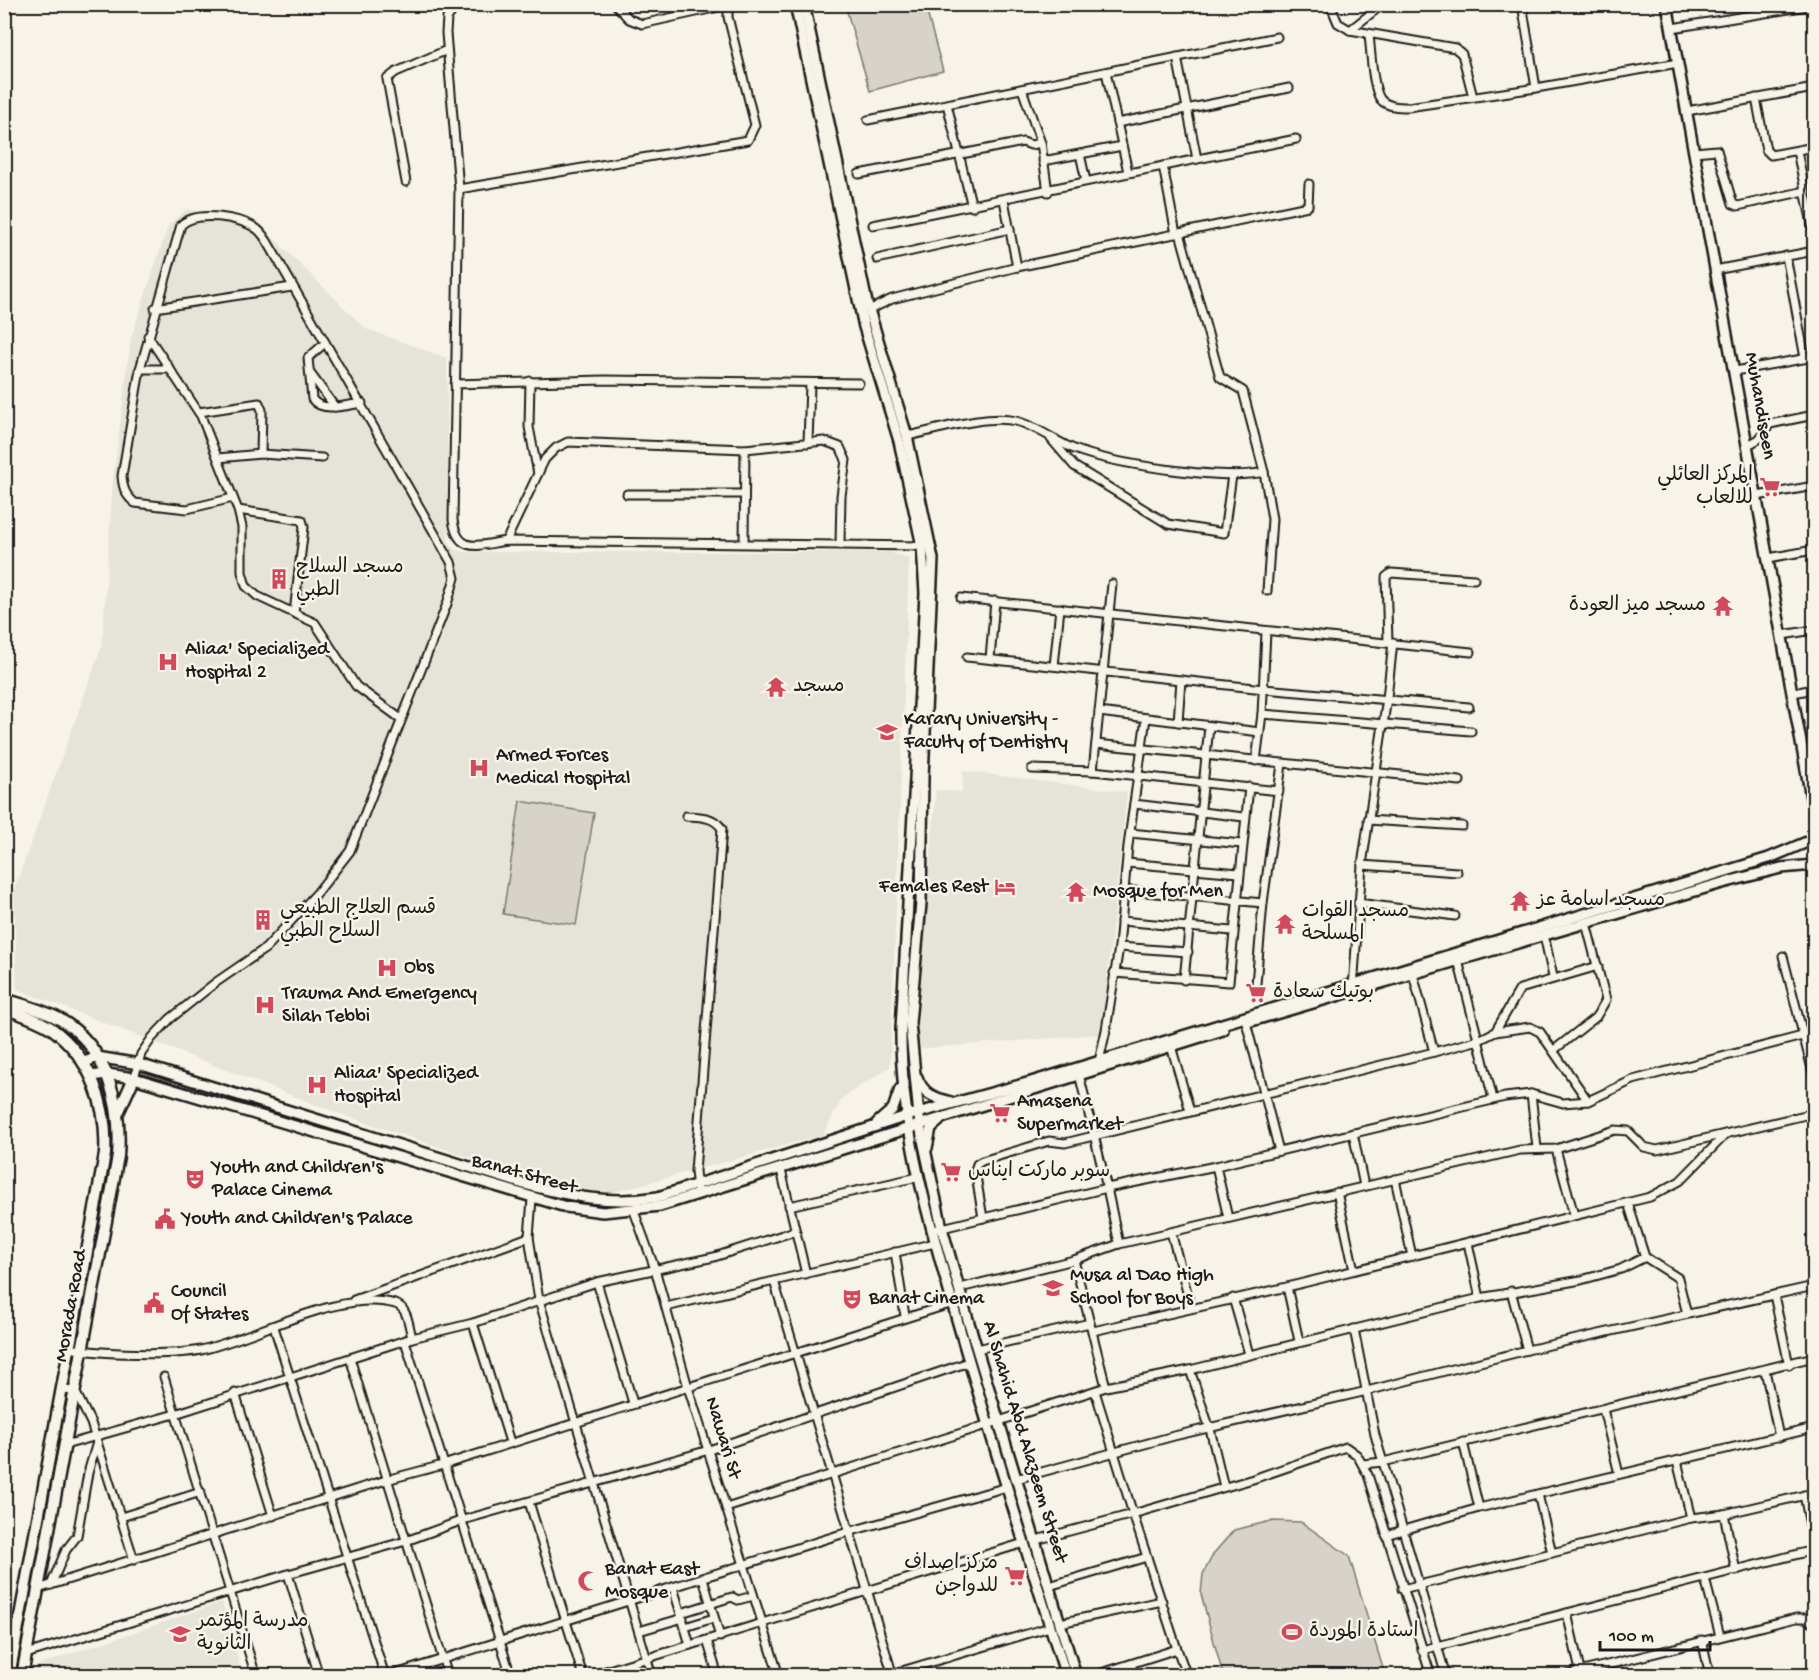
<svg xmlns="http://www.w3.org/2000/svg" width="1819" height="1680" font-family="'Gochi Hand','Playpen Sans Arabic',sans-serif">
  <rect width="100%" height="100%" fill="#f7f3e8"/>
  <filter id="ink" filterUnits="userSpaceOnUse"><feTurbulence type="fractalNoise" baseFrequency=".0167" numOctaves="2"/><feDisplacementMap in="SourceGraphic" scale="12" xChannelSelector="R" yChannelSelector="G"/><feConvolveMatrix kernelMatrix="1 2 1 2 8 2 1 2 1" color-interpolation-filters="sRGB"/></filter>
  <g filter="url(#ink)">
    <g fill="#e6e3d9">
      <path d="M187,209L257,222L366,329L447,358L448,540L454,549L465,552H890L909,559L890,1067L843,1097L823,1135L610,1193L553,1185L340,1114L17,989L14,890L102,646L113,480L131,338L168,226Z"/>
      <path d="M963,771L1127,792L1101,1034L916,1049L936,790L962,792Z"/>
      <path d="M222,1602L243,1675H34L35,1666Z"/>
    </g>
    <g fill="#d7d3cb" stroke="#7a7874" stroke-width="1.5">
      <path d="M845,5H925L943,71L870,91Z"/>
      <path d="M520,801L594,813L576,925L503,914Z"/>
      <path d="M1271,1521L1301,1522L1349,1556L1385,1675H1223L1201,1594L1203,1574L1214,1553L1234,1530Z"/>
    </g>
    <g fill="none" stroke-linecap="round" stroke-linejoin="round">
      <g stroke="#1c1c1c" stroke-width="11">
        <g id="minor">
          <path d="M458,4L447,18L446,33L459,189L453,520C458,555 479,545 506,541L924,546"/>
          <path d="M615,4L629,19L642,24L728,5"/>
          <path d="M1330,4L1338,23L1350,30L1455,48L1462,54L1473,97"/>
          <path d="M1522,4L1536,88"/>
          <path d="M1672,28L1814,5"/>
          <path d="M1350,30L1383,4"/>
          <path d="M1369,35C1371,50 1372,89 1381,100C1388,107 1399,107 1408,107L1536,88L1678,63"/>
          <path d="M1177,57L1197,159"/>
          <path d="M1106,72L1128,172"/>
          <path d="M1022,89L1041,143L1048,192"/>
          <path d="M1756,98L1766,150L1771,155L1814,147"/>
          <path d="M947,104L972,207"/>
          <path d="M1687,111L1814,88"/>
          <path d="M868,120L1277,37"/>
          <path d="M1117,123L1289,88"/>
          <path d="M1797,151L1814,234"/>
          <path d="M1694,152L1717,150L1733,204L1738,206L1805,191"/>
          <path d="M1080,154L1086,181"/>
          <path d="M1043,161L1122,146"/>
          <path d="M1163,166L1176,234"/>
          <path d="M859,174L1023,142L1031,145L1041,143"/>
          <path d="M406,182L387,79L396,72L447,50"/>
          <path d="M459,189L748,140L755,125L728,17V4"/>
          <path d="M1004,200L1017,267"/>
          <path d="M873,225L1296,139"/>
          <path d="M1180,233L1220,377L1243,391L1264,472L1272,519L1267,591"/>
          <path d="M1786,256L1805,358"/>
          <path d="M877,259L1010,229"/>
          <path d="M1715,270L1814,251"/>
          <path d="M155,308L292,287"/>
          <path d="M869,310L892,299L1017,267L1308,206L1309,184"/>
          <path d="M148,336L201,416L238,510L242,527V572L246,586L257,596L315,623L356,686L401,719"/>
          <path d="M325,343L308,358L312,399C322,413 347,405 362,403"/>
          <path d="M140,369L122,476C123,488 125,495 135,503L187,509L233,498"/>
          <path d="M1735,371L1814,357"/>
          <path d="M310,373L335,407"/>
          <path d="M530,381L529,427L538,474"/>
          <path d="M455,384L604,380L859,383"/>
          <path d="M199,412L259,403L262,410L261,454L322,458"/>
          <path d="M907,436C937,430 987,414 1016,421C1036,426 1055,441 1074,449C1112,464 1225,481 1264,472"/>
          <path d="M1051,439L1074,466L1168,524L1224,533L1232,475"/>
          <path d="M808,443L810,384"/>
          <path d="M1748,445L1759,439L1770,424L1814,415"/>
          <path d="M218,458L261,454"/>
          <path d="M627,494H743"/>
          <path d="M1757,496L1814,486"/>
          <path d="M238,510L302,520L304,527L294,613"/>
          <path d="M506,541L545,459L556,448L568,442L745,449L824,441L840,447L846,460L841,496L840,543"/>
          <path d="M744,542L745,449"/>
          <path d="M1768,558L1814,550"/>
          <path d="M961,598L1471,652"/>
          <path d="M1782,635L1814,630"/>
          <path d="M1388,642L1386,577L1391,573L1474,579"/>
          <path d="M967,657L1264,689L1469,707"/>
          <path d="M990,659L995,601"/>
          <path d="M1054,666L1060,608"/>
          <path d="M1793,693L1814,689"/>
          <path d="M1099,712L1260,732"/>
          <path d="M1262,714L1471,731"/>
          <path d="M1178,722L1181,680"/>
          <path d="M1096,744L1460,781"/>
          <path d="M1256,761L1262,714L1266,632"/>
          <path d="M1032,769L1093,771L1279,791"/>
          <path d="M1093,771L1112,584"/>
          <path d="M1134,804L1244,817"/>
          <path d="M686,816C700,817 714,816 722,829L695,1171L697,1189"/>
          <path d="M1368,820L1462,826"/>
          <path d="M1130,833L1242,844"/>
          <path d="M1127,863L1239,873"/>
          <path d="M1362,865L1457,872"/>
          <path d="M1123,890L1263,903"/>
          <path d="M1358,903L1455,916"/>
          <path d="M1121,921L1232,931"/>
          <path d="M1544,935L1553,977"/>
          <path d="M1119,947L1188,952"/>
          <path d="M1783,956L1814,1077"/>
          <path d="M1458,960L1493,1099"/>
          <path d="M1114,973L1229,982L1249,787"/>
          <path d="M1413,974L1434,1052"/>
          <path d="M1184,980L1209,726"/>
          <path d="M1256,984L1263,903L1282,764"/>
          <path d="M1353,988L1362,865L1387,698L1393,642"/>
          <path d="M1246,1022L1279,1151"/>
          <path d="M1495,1032L1520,989L1598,966"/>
          <path d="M1171,1046L1190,1111"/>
          <path d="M1554,1050L1596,1017L1606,1000L1586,923"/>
          <path d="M1098,1066L1106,1030L1119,947L1128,846L1146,718"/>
          <path d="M134,1078L141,1054L152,1038L170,1019L215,983L266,948L317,893L350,851L447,604L455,578L451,562L274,253C269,245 265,235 257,229C241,217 196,210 181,225L140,369H169"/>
          <path d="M1531,1094L1537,1148"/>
          <path d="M1353,1133L1364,1186"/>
          <path d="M1556,1149L1574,1215"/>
          <path d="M1216,1166L1228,1218"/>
          <path d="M781,1170L806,1274"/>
          <path d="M1395,1179L1412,1256"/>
          <path d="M1337,1192L1354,1270"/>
          <path d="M532,1199L529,1237L539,1300L652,1676"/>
          <path d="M1628,1203L1645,1257L1678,1278L1687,1314"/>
          <path d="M789,1206L918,1177"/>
          <path d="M634,1211L655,1269L688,1387L779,1676"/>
          <path d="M983,1218L975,1170L977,1164L982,1161L1049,1141L1065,1143L1434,1052L1479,1040L1495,1032L1530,1027L1540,1032L1588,1101"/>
          <path d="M938,1229L1107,1188L1079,1074"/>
          <path d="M1171,1232L1191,1307"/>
          <path d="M1468,1243L1480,1298"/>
          <path d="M1119,1244L1107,1188L1216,1166L1505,1097L1531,1094L1563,1103L1588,1101L1633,1080L1814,1033"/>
          <path d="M895,1252L905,1316"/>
          <path d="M1074,1260L1106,1387"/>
          <path d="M774,1281L935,1243"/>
          <path d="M597,1282L633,1403"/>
          <path d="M1287,1287L1299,1341"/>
          <path d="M960,1288L1074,1260L1119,1244L1171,1232L1520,1150L1556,1149L1615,1130L1628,1131L1644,1147L1657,1150L1814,1113"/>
          <path d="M1511,1291L1527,1350"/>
          <path d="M1774,1295L1789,1365"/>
          <path d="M1233,1298L1249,1354"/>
          <path d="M354,1300L529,1237"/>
          <path d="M666,1307L774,1281L893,1676"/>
          <path d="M473,1323L510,1442"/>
          <path d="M274,1327L385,1676"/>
          <path d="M1354,1329L1375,1435L1446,1676"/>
          <path d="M1093,1331L1287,1287L1650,1197L1680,1181L1726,1134"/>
          <path d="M405,1341L511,1676"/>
          <path d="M69,1348C100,1354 171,1356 201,1350C255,1338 342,1288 395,1304C408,1307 409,1327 412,1338"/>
          <path d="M977,1349L1090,1323"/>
          <path d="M350,1358L448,1676"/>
          <path d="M1190,1370L1210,1429L1224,1487"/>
          <path d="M1765,1370L1779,1437"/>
          <path d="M164,1377L256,1676"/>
          <path d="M62,1390L75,1391L91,1423L134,1560"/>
          <path d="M1095,1391L1133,1514L1253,1479L1346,1447L1357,1455L1368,1475L1431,1676"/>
          <path d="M235,1393L273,1516"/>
          <path d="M1603,1409L1619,1474"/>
          <path d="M1463,1442L1479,1508"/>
          <path d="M65,1445L175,1414L412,1338L473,1323L597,1282L714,1257L795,1231"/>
          <path d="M1677,1461L1691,1518"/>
          <path d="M1363,1464L1383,1462L1814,1357"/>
          <path d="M1016,1479L1174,1436L1367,1391L1527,1350L1814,1286"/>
          <path d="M1538,1494L1552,1553L1691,1518L1724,1514L1814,1493"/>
          <path d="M1804,1495L1814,1545"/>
          <path d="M529,1502L583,1676"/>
          <path d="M726,1508L1106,1387L1190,1370L1480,1298L1581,1280L1621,1269L1645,1257"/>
          <path d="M1724,1514L1736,1571"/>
          <path d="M121,1517L201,1492"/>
          <path d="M1386,1535L1479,1508L1814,1428"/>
          <path d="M1036,1540L1133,1514L1177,1649"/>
          <path d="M288,1574L319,1676"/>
          <path d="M703,1578L720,1637"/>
          <path d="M1705,1579L1720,1636"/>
          <path d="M51,1585L66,1550L77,1536L88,1473L97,1442"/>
          <path d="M1049,1586L1147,1557"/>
          <path d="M673,1587L690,1645"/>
          <path d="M38,1589L386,1480L443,1465L953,1303"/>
          <path d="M1402,1589L1552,1553"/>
          <path d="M681,1613L732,1597L738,1600L753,1596"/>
          <path d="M1567,1613L1580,1671"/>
          <path d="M1060,1623L1162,1601"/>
          <path d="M685,1627L714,1618"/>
          <path d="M639,1631L683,1618"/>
          <path d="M707,1640L718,1676"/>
          <path d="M1702,1640L1710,1676"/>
          <path d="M1422,1650L1814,1550"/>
          <path d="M26,1654L288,1574L406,1541L463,1520L709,1450L969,1362"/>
          <path d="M1131,1664L1135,1676"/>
          <path d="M389,1676L848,1532L1007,1487"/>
          <path d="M589,1676L1024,1543"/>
          <path d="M885,1676L1050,1627"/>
          <path d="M1092,1676L1177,1649L1187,1676"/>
          <path d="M1563,1676L1796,1618H1806L1814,1624"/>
        </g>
      </g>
      <g stroke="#1c1c1c" stroke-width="14">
        <g id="secondary">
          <path d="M795,4L864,327L899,441L922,546L925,593L922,653L901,1029C900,1127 928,1216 954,1309C989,1432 1027,1554 1066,1676"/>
          <path d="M804,4L867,303L907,436L933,559L923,777L921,903L910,1023L920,1126L942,1228L966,1313L1076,1676"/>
          <path d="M1667,4L1814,814"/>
          <path d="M1248,1022L1719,884L1781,868L1814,865"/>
          <path d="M83,1063L97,1057L139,1064L524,1184C569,1196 610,1205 658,1197L907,1116L1031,1082L1769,858L1814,839"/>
          <path d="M91,1076L107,1074L134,1078L566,1207L603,1212L660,1206L1223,1030"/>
          <path d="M917,1077C923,1094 934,1098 951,1102"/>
          <path d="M877,1123L893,1109L900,1089"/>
          <path d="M927,1148L931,1128L939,1121"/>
        </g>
      </g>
      <g stroke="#1c1c1c" stroke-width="15">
        <g id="primary">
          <path d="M4,999C23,1005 44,1010 61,1020C108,1048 122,1106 118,1156L22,1676"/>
          <path d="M4,1008C20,1014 37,1019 51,1028C91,1057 108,1106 105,1154L9,1676"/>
          <path d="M118,1113L134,1078"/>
        </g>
      </g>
      <use href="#minor" stroke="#f7f3e8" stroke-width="7"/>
      <use href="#secondary" stroke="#f7f3e8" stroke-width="9"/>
      <use href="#primary" stroke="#f7f3e8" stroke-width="10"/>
    </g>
  </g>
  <defs>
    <g id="supermarket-bare" transform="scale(1.62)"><path d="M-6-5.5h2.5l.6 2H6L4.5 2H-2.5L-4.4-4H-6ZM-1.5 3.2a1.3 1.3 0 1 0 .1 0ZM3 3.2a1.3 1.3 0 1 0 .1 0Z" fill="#d1495b" stroke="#f7f3e8" stroke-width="2.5" paint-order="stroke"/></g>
    <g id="building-bare" transform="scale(1.62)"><path d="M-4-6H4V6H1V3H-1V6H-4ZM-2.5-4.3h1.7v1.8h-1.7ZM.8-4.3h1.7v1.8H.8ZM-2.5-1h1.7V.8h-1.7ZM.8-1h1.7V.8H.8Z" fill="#d1495b" stroke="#f7f3e8" stroke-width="2.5" paint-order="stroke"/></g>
    <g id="temple-bare" transform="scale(1.62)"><path d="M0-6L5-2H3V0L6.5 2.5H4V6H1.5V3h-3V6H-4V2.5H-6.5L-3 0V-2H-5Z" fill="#d1495b" stroke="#f7f3e8" stroke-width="2.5" paint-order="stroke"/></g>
    <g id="hospital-bare" transform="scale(1.62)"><path d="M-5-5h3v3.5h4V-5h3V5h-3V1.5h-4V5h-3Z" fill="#d1495b" stroke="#f7f3e8" stroke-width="2.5" paint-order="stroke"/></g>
    <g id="university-bare" transform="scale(1.62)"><path d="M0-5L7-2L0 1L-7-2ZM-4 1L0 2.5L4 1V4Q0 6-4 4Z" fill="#d1495b" stroke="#f7f3e8" stroke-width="2.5" paint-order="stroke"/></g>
    <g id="hotel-bare" transform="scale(1.62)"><path d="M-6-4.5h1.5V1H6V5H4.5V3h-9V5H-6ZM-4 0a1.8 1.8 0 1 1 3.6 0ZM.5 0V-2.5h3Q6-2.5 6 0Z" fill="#d1495b" stroke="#f7f3e8" stroke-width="2.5" paint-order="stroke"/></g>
    <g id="theatre-bare" transform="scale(1.62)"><path d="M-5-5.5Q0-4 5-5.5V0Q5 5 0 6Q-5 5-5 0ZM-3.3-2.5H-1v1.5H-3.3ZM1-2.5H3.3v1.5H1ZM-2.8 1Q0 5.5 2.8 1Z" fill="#d1495b" stroke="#f7f3e8" stroke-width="2.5" paint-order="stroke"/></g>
    <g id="civic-bare" transform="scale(1.62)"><path d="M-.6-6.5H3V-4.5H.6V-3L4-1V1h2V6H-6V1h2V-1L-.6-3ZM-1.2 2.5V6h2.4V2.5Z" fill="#d1495b" stroke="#f7f3e8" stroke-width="2.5" paint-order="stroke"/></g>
    <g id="school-bare" transform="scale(1.62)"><path d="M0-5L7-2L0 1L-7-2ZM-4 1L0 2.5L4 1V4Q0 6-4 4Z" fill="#d1495b" stroke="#f7f3e8" stroke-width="2.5" paint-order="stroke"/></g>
    <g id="mosque-bare" transform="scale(1.62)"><path d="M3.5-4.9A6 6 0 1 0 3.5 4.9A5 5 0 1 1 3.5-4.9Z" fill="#d1495b" stroke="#f7f3e8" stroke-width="2.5" paint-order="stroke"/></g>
    <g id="stadium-bare" transform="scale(1.62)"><path d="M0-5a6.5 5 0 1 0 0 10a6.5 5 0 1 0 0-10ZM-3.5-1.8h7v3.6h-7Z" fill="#d1495b" stroke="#f7f3e8" stroke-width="2.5" paint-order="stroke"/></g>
  </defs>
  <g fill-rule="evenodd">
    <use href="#supermarket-bare" x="1770" y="487"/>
    <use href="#building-bare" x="279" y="579"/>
    <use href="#temple-bare" x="1723" y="606"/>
    <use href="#hospital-bare" x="168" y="662"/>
    <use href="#temple-bare" x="776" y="687"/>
    <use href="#university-bare" x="887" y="732"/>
    <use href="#hospital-bare" x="479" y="768"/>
    <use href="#hotel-bare" x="1005" y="887"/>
    <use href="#temple-bare" x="1076" y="892"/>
    <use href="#temple-bare" x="1520" y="901"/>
    <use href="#building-bare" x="263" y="920"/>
    <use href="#temple-bare" x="1285" y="924"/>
    <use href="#hospital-bare" x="387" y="968"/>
    <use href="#supermarket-bare" x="1256" y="993"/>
    <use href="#hospital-bare" x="265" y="1005"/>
    <use href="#hospital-bare" x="317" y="1085"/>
    <use href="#supermarket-bare" x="1000" y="1113"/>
    <use href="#supermarket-bare" x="951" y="1172"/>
    <use href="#theatre-bare" x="195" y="1179"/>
    <use href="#civic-bare" x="165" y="1219"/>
    <use href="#school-bare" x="1053" y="1288"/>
    <use href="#theatre-bare" x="852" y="1299"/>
    <use href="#civic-bare" x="154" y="1303"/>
    <use href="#supermarket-bare" x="1015" y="1576"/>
    <use href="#mosque-bare" x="588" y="1581"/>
    <use href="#stadium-bare" x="1292" y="1632"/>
    <use href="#school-bare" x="180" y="1634"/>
  </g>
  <g text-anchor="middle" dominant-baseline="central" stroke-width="5" stroke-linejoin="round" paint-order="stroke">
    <g font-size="20" fill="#1c1c1c" stroke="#f7f3e8">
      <text transform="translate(1759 406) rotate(80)">Muhandiseen</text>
      <text transform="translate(524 1175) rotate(15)">Banat Street</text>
      <text transform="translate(72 1306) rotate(-80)">Morada Road</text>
      <text transform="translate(722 1438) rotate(73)">Nawari St</text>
      <text transform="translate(1024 1442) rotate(73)">Al Shahid Abd Alazeem Street</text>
    </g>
    <g font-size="20" fill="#1c1c1c" stroke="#f7f3e8" text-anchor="start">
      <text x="1753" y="476" text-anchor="end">المركز العائلي<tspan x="1753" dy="23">للالعاب</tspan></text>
      <text x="296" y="568">مسجد السلاح<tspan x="296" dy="23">الطبي</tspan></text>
      <text x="1706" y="606" text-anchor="end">مسجد ميز العودة</text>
      <text x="185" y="650">Aliaa' Specialized<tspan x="185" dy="23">Hospital 2</tspan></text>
      <text x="793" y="687">مسجد</text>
      <text x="904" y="720">Karary University -<tspan x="904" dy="23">Faculty of Dentistry</tspan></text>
      <text x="496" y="756">Armed Forces<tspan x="496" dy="23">Medical Hospital</tspan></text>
      <text x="988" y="887" text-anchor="end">Females Rest</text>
      <text x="1093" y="892">Mosque for Men</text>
      <text x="1537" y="901">مسجد اسامة عز</text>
      <text x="280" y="909">قسم العلاج الطبيعي<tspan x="280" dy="23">السلاح الطبي</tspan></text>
      <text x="1302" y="912">مسجد القوات<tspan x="1302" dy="23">المسلحة</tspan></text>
      <text x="404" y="968">Obs</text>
      <text x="1273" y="993">بوتيك سعادة</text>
      <text x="282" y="994">Trauma And Emergency<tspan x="282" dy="23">Silah Tebbi</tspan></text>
      <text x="334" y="1074">Aliaa' Specialized<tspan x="334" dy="23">Hospital</tspan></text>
      <text x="1017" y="1102">Amasena<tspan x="1017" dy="23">Supermarket</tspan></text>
      <text x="212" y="1168">Youth and Children's<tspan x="212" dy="23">Palace Cinema</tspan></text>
      <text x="968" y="1172">سوبر ماركت ايناس</text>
      <text x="182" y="1219">Youth and Children's Palace</text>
      <text x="1070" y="1276">Musa al Dao High<tspan x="1070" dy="23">School for Boys</tspan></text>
      <text x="171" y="1292">Council<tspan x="171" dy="23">Of States</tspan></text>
      <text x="869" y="1299">Banat Cinema</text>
      <text x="998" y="1564" text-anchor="end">مركز اصداف<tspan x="998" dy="23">للدواجن</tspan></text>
      <text x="605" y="1570">Banat East<tspan x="605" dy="23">Mosque</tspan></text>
      <text x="197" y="1622">مدرسة المؤتمر<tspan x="197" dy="23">الثانوية</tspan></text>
      <text x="1309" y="1632">استادة الموردة</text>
    </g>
  </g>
  <rect width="1819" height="1680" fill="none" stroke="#f7f3e8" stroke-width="24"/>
  <rect x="12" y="12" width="1795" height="1656" fill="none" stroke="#1c1c1c" stroke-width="2" filter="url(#ink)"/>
  <path d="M1600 1641v9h110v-9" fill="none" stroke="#1c1c1c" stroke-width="3"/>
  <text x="1609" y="1641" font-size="18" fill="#1c1c1c" stroke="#f7f3e8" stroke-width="4.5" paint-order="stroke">100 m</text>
</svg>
